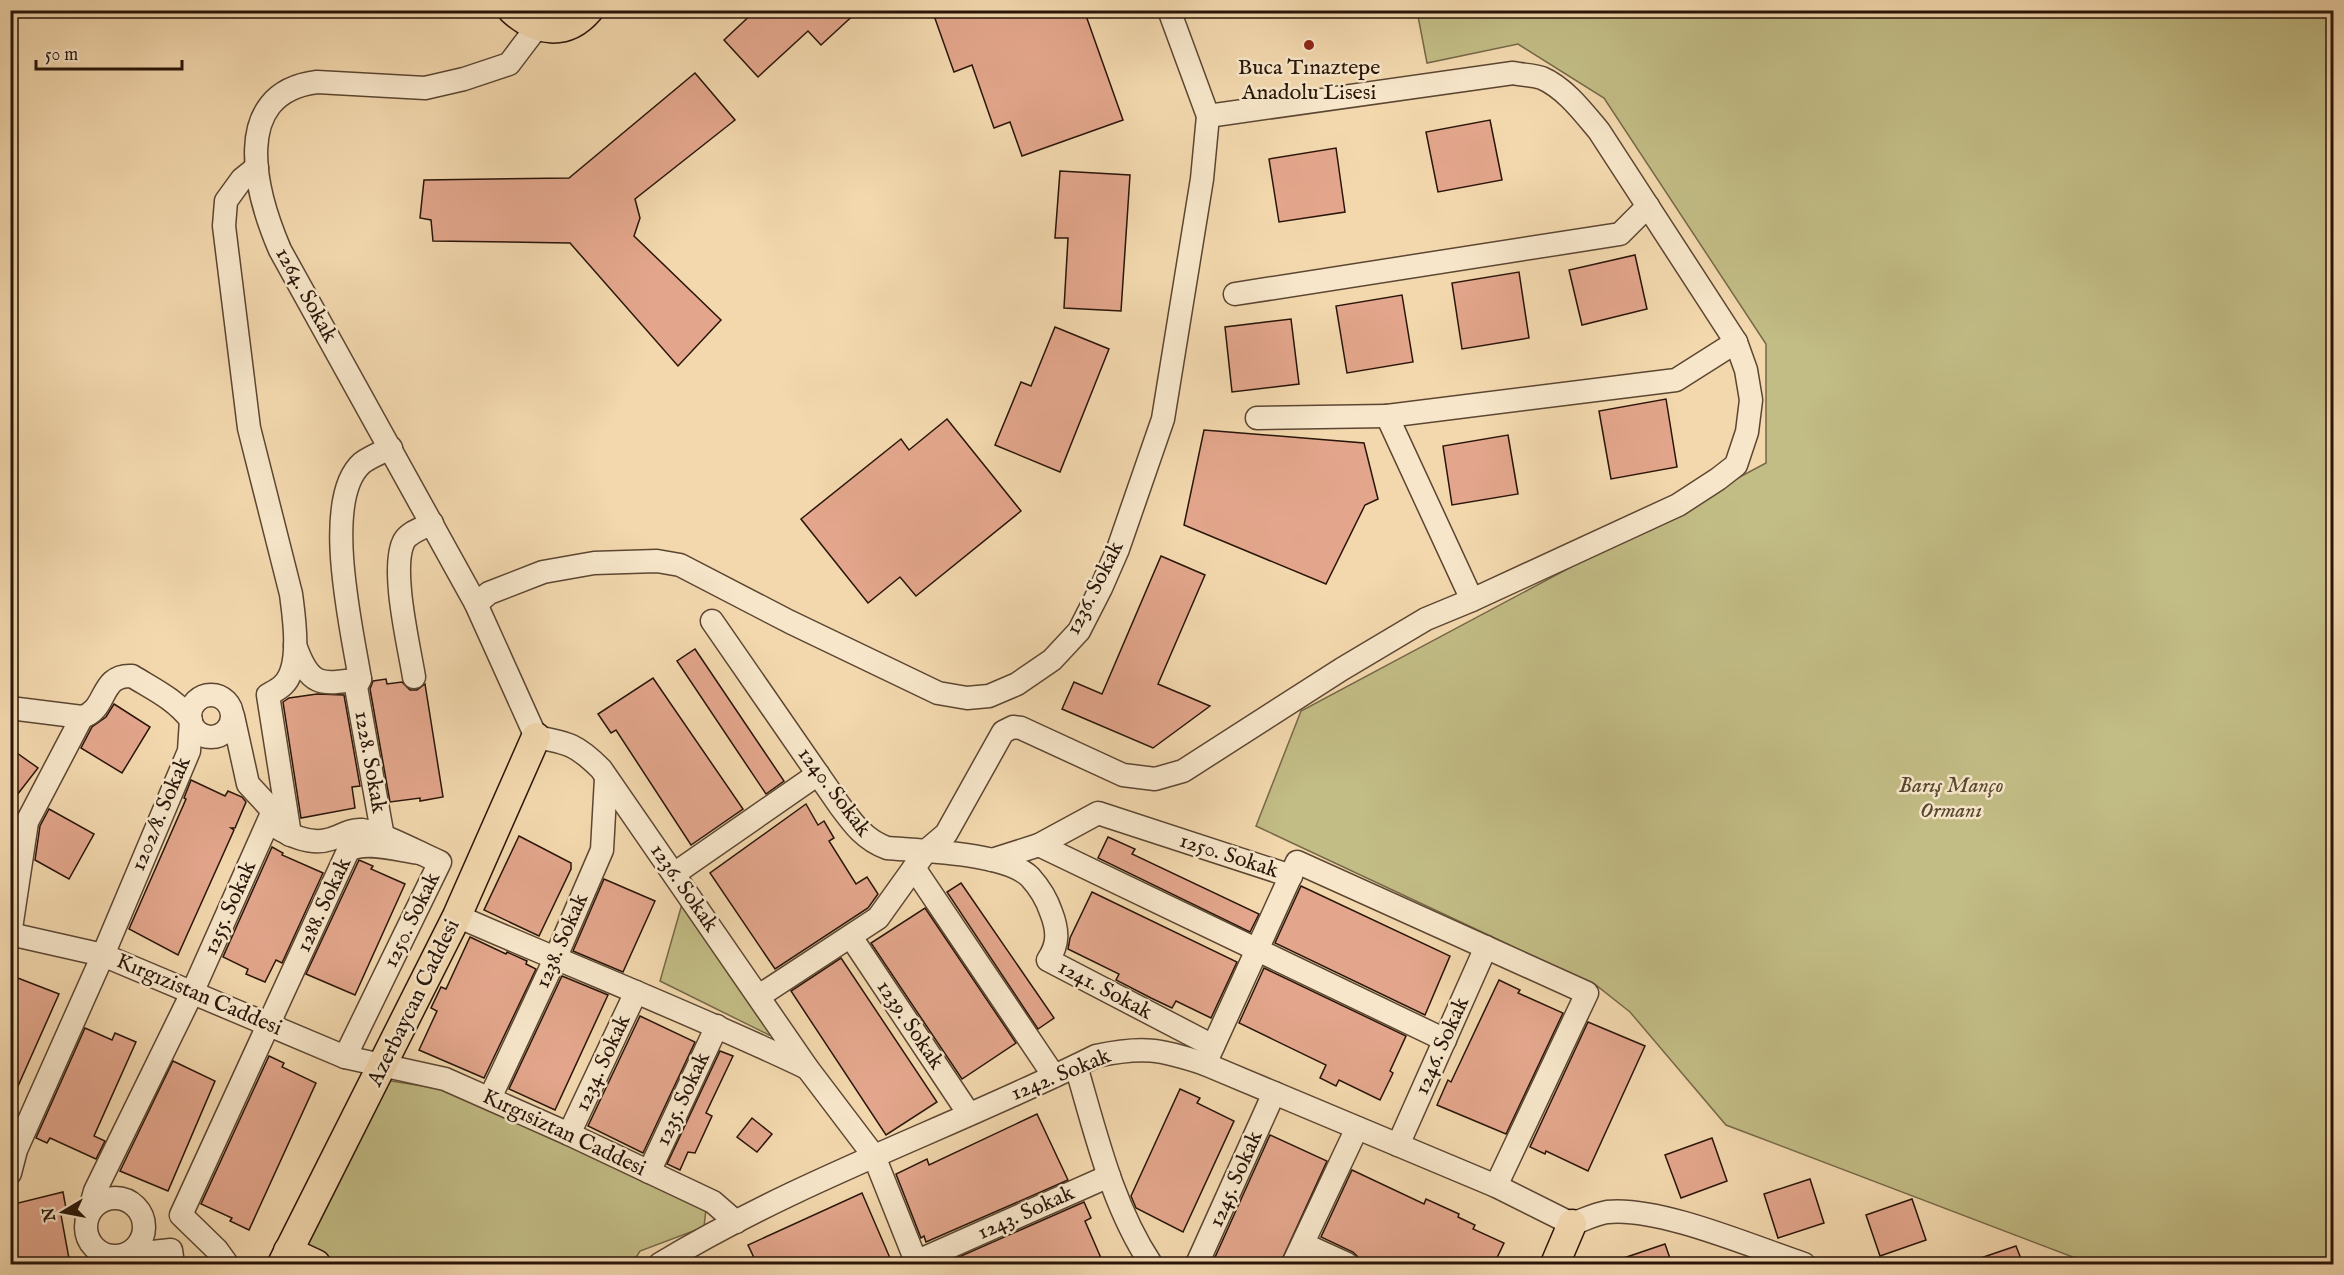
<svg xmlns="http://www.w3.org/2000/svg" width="2344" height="1275" font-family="'IM FELL English',serif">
  <rect width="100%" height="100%" fill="#f3d8ae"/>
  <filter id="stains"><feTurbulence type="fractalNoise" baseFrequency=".00333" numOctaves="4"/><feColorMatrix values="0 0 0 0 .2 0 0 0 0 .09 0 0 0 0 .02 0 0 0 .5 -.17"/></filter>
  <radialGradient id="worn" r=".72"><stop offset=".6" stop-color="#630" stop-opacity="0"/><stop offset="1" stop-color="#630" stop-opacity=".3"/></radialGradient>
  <g fill="#c2bc85" stroke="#766847" stroke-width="1.5">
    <path d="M1417,11H2333V1264H2091L1726,1125L1630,1012L1597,986L1256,826L1301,711L1766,463V344L1604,98L1518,44L1427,63Z"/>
    <path d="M682,904L776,1035H769L660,981Z"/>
    <path d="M385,1080L441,1089L519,1122L706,1209L704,1227L640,1251L632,1264H327L302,1251Z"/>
  </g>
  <g fill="#e3a68c" stroke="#291509" stroke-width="1.5">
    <path d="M756,10H859L821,45L808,31L758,77L724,40Z"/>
    <path d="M932,10H1084L1123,120L1022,156L1010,122L994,128L972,65L954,72Z"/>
    <path d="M695,73L735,120L635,199L640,218L634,236L721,320L678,366L570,243L433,241L431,220L420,218L424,180L569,178Z"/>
    <path d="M1490,120L1502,180L1438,192L1426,132Z"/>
    <path d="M1336,148L1345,212L1279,222L1269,159Z"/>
    <path d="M1060,171L1130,175L1121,311L1064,308L1068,238H1055Z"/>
    <path d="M1635,255L1647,309L1582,325L1569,270Z"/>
    <path d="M1519,272L1529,338L1462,349L1452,283Z"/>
    <path d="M1402,295L1413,362L1347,373L1336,306Z"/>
    <path d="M1291,319L1299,384L1232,392L1225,327Z"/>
    <path d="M1055,327L1109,349L1060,472L995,445L1021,382L1031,386Z"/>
    <path d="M1666,399L1677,467L1611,479L1599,411Z"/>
    <path d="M947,419L1021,511L916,596L900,577L868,603L801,519L901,439L909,450Z"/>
    <path d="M1204,430L1364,443L1378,499L1365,505L1326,584L1184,525Z"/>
    <path d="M1508,435L1518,494L1452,505L1443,446Z"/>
    <path d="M1161,556L1205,575L1158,684L1210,706L1153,748L1062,709L1074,682L1102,694Z"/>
    <path d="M695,649L784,781L766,794L677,661Z"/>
    <path d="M653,678L743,809L691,845L616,730L611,733L598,714Z"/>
    <path d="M386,679L387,684L402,682L410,690H417L425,684L443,797L420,801V798L390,802L370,689L373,681Z"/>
    <path d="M317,694L344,695L360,786L352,787L355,808L301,818L283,702L289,698Z"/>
    <path d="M114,704L150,727L122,773L81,748L92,727L106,717Z"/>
    <path d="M10,748L38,768L10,804Z"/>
    <path d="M191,780L225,796L228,791L242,797L246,802L235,828H231L234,830L178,955L129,929L186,799L184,798Z"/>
    <path d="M806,804L818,825L824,821L834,838L829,841L856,884L867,877L878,894L868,908L775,969L710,873Z"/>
    <path d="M49,809L94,834L69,879L35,860L40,826Z"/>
    <path d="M519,836L571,863V869L539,936L484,910Z"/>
    <path d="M1108,837L1135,849L1132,854L1259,914L1250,932L1098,858Z"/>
    <path d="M272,847L283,853L282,855L323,873L282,963L276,960L265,982L246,974L248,969L223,957Z"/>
    <path d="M359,860L373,866L371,869L405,884L355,995L306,974Z"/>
    <path d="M604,879L655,901L623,972L573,951Z"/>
    <path d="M961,883L1054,1018L1038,1029L947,892Z"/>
    <path d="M1301,886L1450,956L1425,1015L1275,943Z"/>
    <path d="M1092,892L1237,962L1211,1018L1176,1001L1172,1008L1151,998L1116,980L1119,974L1068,949L1070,938Z"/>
    <path d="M925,908L1016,1043L962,1079L871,943Z"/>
    <path d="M470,937L506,954L507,952L527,961L526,964L536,969L484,1078L419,1050L437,1011L431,1008L441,987L446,989Z"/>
    <path d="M841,958L937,1102L886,1135L791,991Z"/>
    <path d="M1264,968L1406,1036L1390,1071L1393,1073L1380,1100L1339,1080L1336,1086L1320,1078L1326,1065L1239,1023Z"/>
    <path d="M10,975L59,994L10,1104Z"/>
    <path d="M562,976L608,995L555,1110L509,1089Z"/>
    <path d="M1499,980L1520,990L1518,993L1563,1013L1506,1134L1437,1105L1448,1080L1451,1082Z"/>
    <path d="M640,1016L695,1042L643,1153L588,1126Z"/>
    <path d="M1588,1022L1645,1046L1588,1171L1546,1151L1545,1154L1530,1147Z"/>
    <path d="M85,1028L112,1040L115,1033L136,1042L94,1136L105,1141L96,1159L50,1138L47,1143L36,1138Z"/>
    <path d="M720,1051L733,1056L706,1113L712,1116L695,1153L688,1152L680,1170L667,1164Z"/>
    <path d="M269,1056L284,1063L282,1067L316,1083L249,1230L230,1221L232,1218L201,1204Z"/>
    <path d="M173,1061L215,1081L168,1191L120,1171Z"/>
    <path d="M1180,1089L1200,1098L1197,1103L1234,1121L1183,1232L1136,1208L1131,1196Z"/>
    <path d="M1037,1114L1068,1180L926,1242L924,1236L921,1238L896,1174L927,1159L929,1165Z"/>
    <path d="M752,1118L772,1134L757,1152L737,1137Z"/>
    <path d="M1270,1135L1327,1161L1280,1264H1212Z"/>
    <path d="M1712,1138L1727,1181L1681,1198L1665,1155Z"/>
    <path d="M1352,1170L1424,1204L1426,1199L1459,1214L1458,1217L1475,1225L1473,1229L1504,1243L1494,1264H1360L1358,1257L1353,1252L1321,1237Z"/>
    <path d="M1810,1179L1824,1223L1778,1238L1764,1194Z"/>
    <path d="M63,1192L67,1214L61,1215L70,1264H12L10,1205Z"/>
    <path d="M862,1193L890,1258L876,1264H757L748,1245Z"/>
    <path d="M1912,1199L1926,1240L1880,1256L1866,1215Z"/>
    <path d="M1084,1202L1091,1218L1085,1221L1101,1258L1086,1264H943Z"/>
    <path d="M1665,1244L1672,1264H1613L1612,1262Z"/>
    <path d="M2016,1246L2023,1264H1970L1969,1262Z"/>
  </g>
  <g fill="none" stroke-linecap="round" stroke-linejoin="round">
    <g stroke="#5c4632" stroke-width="25">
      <g id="minor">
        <path d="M537,27L509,64L464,79L425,88L317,82C228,93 256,194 280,250L476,604L536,737C569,743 577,745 601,769L808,1069L874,1156L917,1264"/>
        <path d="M257,167L242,179L226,201L224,226L249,428L291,594C294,617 302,667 283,685C279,689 273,692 268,695L290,835"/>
        <path d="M1235,294L1620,234L1648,206"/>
        <path d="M1257,418L1387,416"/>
        <path d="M1472,600L1387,416L1676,380L1736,342"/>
        <path d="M476,604L489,593L543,572L594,563L657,561L680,565L790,622L938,693L967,698L989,696L1017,684L1052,660L1079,631L1101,588L1118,549L1163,419L1202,179L1208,116L1169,10"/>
        <path d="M712,621L840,806C854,825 865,840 887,848C922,851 1006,853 1030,877C1039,887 1047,900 1051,912C1058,930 1059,944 1048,960L1213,1046"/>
        <path d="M295,645C310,687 320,685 360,679"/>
        <path d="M414,677C409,646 390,568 404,541C409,532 423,528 432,523"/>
        <circle cx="211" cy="716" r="21"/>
        <path d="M10,708L82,717"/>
        <path d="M278,828C293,837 313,845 331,839C341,836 351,829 362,830C383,833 419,853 440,862L345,1057"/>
        <path d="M383,837L356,687L360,679C352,630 321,499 362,463C370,457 382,452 391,448"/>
        <path d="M1039,845L1445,1040"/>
        <path d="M992,860L1039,845L1098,813L1291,876"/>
        <path d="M914,868L1054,1076"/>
        <path d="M674,874L818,774"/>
        <path d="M457,916C573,967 692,1013 807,1068"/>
        <path d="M10,934L103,955L345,1057L445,1079L569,1134L713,1202L736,1222"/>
        <path d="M10,935L27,822L82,717C108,710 99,674 132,676C153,689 175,699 191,720L189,751L103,955L16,1150L10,1173"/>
        <path d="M851,937L969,1114"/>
        <path d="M759,996L878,918L926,851L946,834L1003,732L1013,727L1021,728L1123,775L1155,779L1183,771L1342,669L1426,619L1472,600L1678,505L1718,479L1736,465L1747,432L1751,400L1746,370L1736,342L1599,131C1583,112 1565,88 1542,78C1533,75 1522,75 1513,73L1208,116"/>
        <path d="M1205,1064L1297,862L1587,993L1496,1186"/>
        <path d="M1076,1066C1096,1134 1112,1205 1151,1264"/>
        <path d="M490,1098L555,959L602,850L606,778"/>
        <path d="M569,1134L636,992"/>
        <path d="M1398,1145L1486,947"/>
        <path d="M649,1172L717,1026"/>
        <circle cx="115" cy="1227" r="29"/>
        <path d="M88,1216L95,1191L192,993L273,811L248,784L233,716"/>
        <path d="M1303,1244L1347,1264"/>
        <path d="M124,1255L171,1250L173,1264"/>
        <path d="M227,1264L217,1250L181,1215L348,851C363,839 401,851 420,853"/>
        <path d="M660,1264C798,1180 952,1128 1096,1056C1143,1046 1160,1049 1205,1064L1496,1186L1572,1224C1583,1220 1595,1214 1607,1212C1658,1206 1753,1247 1804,1264"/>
        <path d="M911,1264L1109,1176"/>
        <path d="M1197,1264L1274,1093"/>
        <path d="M1293,1264L1357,1128"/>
      </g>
    </g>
    <g stroke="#291509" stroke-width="31">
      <g id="major">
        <path d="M512,10C536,32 566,37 589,10"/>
        <path d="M288,1251L316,1264"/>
        <path d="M282,1264L457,916L536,737"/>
        <path d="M1555,1264L1572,1224"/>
      </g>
    </g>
    <use href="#minor" stroke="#f7e6ca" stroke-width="22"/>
    <use href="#major" stroke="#f3d8ae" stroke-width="28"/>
  </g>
  <circle fill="#8f2418" stroke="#f7e6ca" stroke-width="2" cx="1309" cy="45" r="6"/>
  <g text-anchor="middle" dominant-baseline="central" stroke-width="5" stroke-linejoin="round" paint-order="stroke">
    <g font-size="22" fill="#291509" stroke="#f7e6ca">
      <text x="1309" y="68">Buca Tınaztepe<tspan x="1309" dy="25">Anadolu Lisesi</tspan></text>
    </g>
    <g font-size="22" fill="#291509" stroke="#f7e6ca">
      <text transform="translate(306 295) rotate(61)">1264. Sokak</text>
      <text transform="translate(1095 588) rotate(-63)">1236. Sokak</text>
      <text transform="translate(370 762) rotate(80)">1228. Sokak</text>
      <text transform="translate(834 792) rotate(53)">1240. Sokak</text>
      <text transform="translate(161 814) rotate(-67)">1202/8. Sokak</text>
      <text transform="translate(1229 856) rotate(18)">1250. Sokak</text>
      <text transform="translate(684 888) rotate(55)">1236. Sokak</text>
      <text transform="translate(324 905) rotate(-65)">1288. Sokak</text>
      <text transform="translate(230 908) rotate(-66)">1255. Sokak</text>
      <text transform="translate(412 920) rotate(-64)">1250. Sokak</text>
      <text transform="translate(562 941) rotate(-66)">1238. Sokak</text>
      <text transform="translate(1105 990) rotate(28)">1241. Sokak</text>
      <text transform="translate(199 995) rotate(23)">Kırgızistan Caddesi</text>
      <text transform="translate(414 1003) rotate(-64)">Azerbaycan Caddesi</text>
      <text transform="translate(910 1025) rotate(56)">1239. Sokak</text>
      <text transform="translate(1442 1046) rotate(-66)">1246. Sokak</text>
      <text transform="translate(603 1063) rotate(-65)">1234. Sokak</text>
      <text transform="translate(1061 1075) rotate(-22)">1242. Sokak</text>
      <text transform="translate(683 1099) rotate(-65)">1235. Sokak</text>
      <text transform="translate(564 1133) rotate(25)">Kırgısiztan Caddesi</text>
      <text transform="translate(1236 1179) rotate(-66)">1245. Sokak</text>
      <text transform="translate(1026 1213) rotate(-24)">1243. Sokak</text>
    </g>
    <g font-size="22" font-style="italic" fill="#57472e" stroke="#f7e6ca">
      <text x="1951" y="786">Barış Manço<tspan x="1951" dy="25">Ormanı</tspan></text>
    </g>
  </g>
  <rect width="2344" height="1275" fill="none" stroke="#f3d8ae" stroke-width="36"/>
  <rect x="12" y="12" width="2320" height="1251" fill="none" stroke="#291509" stroke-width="3"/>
  <rect x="18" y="18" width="2308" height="1239" fill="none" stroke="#291509" stroke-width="1.5"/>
  <g transform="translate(63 1212) rotate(260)" stroke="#f7e6ca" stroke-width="4.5" paint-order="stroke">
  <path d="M0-4.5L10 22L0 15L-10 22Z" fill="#291509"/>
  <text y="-9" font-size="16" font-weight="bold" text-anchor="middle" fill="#291509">N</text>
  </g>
  <path d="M36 60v9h146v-9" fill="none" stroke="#291509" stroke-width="3"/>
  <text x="45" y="60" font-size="18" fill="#291509" stroke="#f7e6ca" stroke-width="4.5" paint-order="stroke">50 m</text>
  <rect width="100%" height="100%" filter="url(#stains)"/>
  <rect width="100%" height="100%" fill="url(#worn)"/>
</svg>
